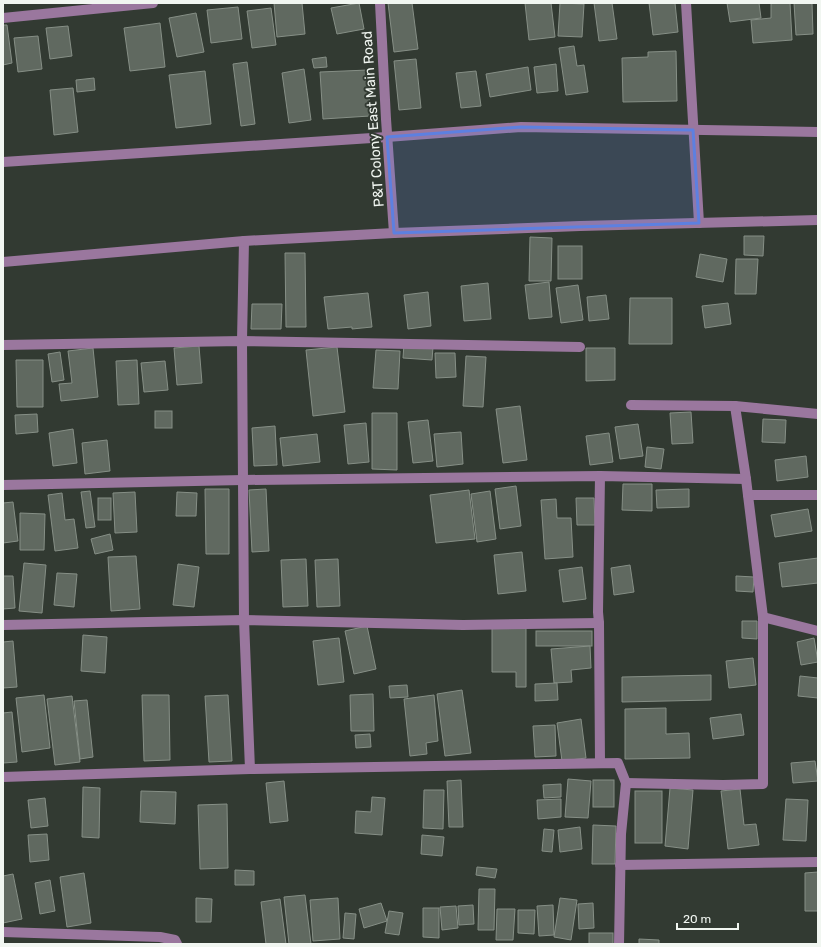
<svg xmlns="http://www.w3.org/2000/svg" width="821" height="947" font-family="Rubik,sans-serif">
  <rect width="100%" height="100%" fill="#323a32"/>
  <g fill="#606960" stroke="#868f86">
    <path d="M274,3H302L305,34L277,37Z"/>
    <path d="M359,3L364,29L337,34L331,8Z"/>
    <path d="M388,3H412L418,49L394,52Z"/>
    <path d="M525,3H551L555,37L529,40Z"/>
    <path d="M560,3L584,4L582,37L558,36Z"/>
    <path d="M594,3H612L617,39L599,41Z"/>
    <path d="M649,3H675L678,32L653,35Z"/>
    <path d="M727,3H759L761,18L730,22Z"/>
    <path d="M771,3H790L792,40L753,43L751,20L771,18Z"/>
    <path d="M794,3H812L813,34L796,35Z"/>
    <path d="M238,7L242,39L211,43L207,10Z"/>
    <path d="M271,8L276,45L252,48L247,11Z"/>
    <path d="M196,13L204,52L177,57L169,18Z"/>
    <path d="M160,23L165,67L130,71L124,28Z"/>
    <path d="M3,25H7L12,63L3,65Z"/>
    <path d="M68,26L72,56L50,59L46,28Z"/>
    <path d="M38,36L42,69L18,72L14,38Z"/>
    <path d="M574,46L577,66L584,65L588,92L566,95L559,48Z"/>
    <path d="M676,51L677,101L623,102L622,58L648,57V52Z"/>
    <path d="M326,57L327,67L314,68L312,59Z"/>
    <path d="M416,59L421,108L399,110L394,61Z"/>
    <path d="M247,62L255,124L241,126L233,64Z"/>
    <path d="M556,64L558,91L537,93L534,67Z"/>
    <path d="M528,67L531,90L490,97L486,74Z"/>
    <path d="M304,69L311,120L289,123L282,73Z"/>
    <path d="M368,70L370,116L323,119L320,72Z"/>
    <path d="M205,71L211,124L176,128L169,75Z"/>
    <path d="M476,71L481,106L461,108L456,73Z"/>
    <path d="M94,78L95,90L77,92L76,80Z"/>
    <path d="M73,88L78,132L54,135L50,90Z"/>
    <path d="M744,236H764L763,256L744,255Z"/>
    <path d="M530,237L552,238L551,281H529Z"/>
    <rect x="558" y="246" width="24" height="33"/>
    <path d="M285,253H305L306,327H286Z"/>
    <path d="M700,254L727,259L723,282L696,277Z"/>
    <path d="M736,259H758L756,294H735Z"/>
    <path d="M549,282L552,317L529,319L525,285Z"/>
    <path d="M488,283L491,319L464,321L461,286Z"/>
    <path d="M578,285L583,320L561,323L556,288Z"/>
    <path d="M428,292L431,326L408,329L404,295Z"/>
    <path d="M368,293L372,327L352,329V327L328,329L324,297Z"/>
    <path d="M606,295L609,319L589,321L587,297Z"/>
    <path d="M630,298H672V344H629Z"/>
    <path d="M728,303L731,324L705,328L702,306Z"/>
    <path d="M252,304H282L281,329H251Z"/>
    <path d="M404,344L433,347L432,360L403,358Z"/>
    <path d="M199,346L202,383L177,385L174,348Z"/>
    <path d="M337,347L345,412L313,416L306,350Z"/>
    <path d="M93,348L98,397L61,401L59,384L72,383L68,351Z"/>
    <path d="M586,348H615V380L586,381Z"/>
    <path d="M376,350L400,351L398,389L373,388Z"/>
    <path d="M60,352L64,380L52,382L48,354Z"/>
    <path d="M435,353H455L456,377L436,378Z"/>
    <path d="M466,356L486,357L483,407L463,406Z"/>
    <path d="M16,360H43V407H17Z"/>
    <path d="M137,360L139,404L118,405L116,361Z"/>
    <path d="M165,361L168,390L144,392L141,363Z"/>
    <path d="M520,406L527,460L503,463L496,409Z"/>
    <rect x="155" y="411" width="17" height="17"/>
    <path d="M691,412L693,443L672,444L670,413Z"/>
    <path d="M372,413H397V470L372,469Z"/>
    <path d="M37,414L38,432L16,434L15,415Z"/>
    <path d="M763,419L786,420L785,443L762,442Z"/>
    <path d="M428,420L433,461L413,463L408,422Z"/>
    <path d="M366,423L369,462L348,464L344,425Z"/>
    <path d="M638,424L643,456L620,459L615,427Z"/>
    <path d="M275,426L277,465L254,466L252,428Z"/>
    <path d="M73,429L77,463L53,466L49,433Z"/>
    <path d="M461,432L463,464L437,467L434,434Z"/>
    <path d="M609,433L613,462L590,465L586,436Z"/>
    <path d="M317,434L320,462L283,466L280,438Z"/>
    <path d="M107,440L110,471L85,474L82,443Z"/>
    <path d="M647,447L664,449L661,469L645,467Z"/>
    <path d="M806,456L808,477L777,481L775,460Z"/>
    <path d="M623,484H652V511L622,510Z"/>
    <path d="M516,486L521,526L500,529L495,489Z"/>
    <path d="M205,489H229V554H206Z"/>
    <path d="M266,489L269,551L252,552L249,490Z"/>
    <path d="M689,489V507L657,508L656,490Z"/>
    <path d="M469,490L475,539L436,543L430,495Z"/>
    <path d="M90,491L95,527L86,528L81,492Z"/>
    <path d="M490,491L496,539L477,542L471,494Z"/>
    <path d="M135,492L137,532L115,533L113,493Z"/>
    <path d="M177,492L197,493L196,516H176Z"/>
    <path d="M62,493L65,520L74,519L78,548L55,551L48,495Z"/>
    <rect x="98" y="498" width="13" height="22"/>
    <path d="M576,498H594L595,525H577Z"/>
    <path d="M556,499L557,518H571L573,557L545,559L541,500Z"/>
    <path d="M13,502L18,541L3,543V503Z"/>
    <path d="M808,509L812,531L775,537L771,515Z"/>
    <path d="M20,513L45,514L44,550H20Z"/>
    <path d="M110,534L113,550L95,554L91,539Z"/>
    <path d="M522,552L526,591L498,594L494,555Z"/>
    <path d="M136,556L140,609L111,611L108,557Z"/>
    <path d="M818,558V583L782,587L779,563Z"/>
    <path d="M306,559L308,606L283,607L281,560Z"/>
    <path d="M338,559L340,606L317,607L315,560Z"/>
    <path d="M24,563L46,565L42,613L19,611Z"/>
    <path d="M178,564L199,567L194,607L173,605Z"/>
    <path d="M630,565L634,592L614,595L611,568Z"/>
    <path d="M582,567L586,599L563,602L559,570Z"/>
    <path d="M57,573L77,574L74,607L54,605Z"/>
    <path d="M3,576H13L15,608L3,609Z"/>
    <path d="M736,576L754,577L753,592L736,591Z"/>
    <path d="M742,621H757V639L742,638Z"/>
    <path d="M367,626L376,669L354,674L345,631Z"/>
    <path d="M492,628H526V687H516V672H492Z"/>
    <rect x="536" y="631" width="56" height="15"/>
    <path d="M83,635L107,637L105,673L81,671Z"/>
    <path d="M339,638L344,682L318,685L313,641Z"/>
    <path d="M814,638L818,662L801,665L797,642Z"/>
    <path d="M13,641L17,687L3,688V642Z"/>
    <path d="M590,646L591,668L571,670L572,682L554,683L551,649Z"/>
    <path d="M753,658L756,685L729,688L726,661Z"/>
    <path d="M711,675V700L622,702V677Z"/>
    <path d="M800,676L818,678V698L798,696Z"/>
    <path d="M557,683L558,700L535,701V684Z"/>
    <path d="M407,685L408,697L390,698L389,686Z"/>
    <path d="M462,690L471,753L445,756L437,694Z"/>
    <path d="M373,694L374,731H351L350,695Z"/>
    <path d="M44,695L50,748L22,752L16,698Z"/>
    <path d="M142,695H169L170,760L144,761Z"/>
    <path d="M228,695L232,761L209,762L205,696Z"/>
    <path d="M434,695L438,741L426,743L427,754L410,756L404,699Z"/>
    <path d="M72,696L80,762L55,765L47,699Z"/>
    <path d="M87,700L93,757L80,759L74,701Z"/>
    <path d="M666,708V734L689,733L690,758L625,759V709Z"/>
    <path d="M12,712L17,762L3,763V713Z"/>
    <path d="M741,714L744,735L713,739L710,718Z"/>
    <path d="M581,719L586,758L562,761L557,723Z"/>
    <path d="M555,725L556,756L535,757L533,726Z"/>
    <path d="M370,734L371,747L356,748L355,735Z"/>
    <path d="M815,761L818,781L793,783L791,763Z"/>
    <path d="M568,779L591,781L588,818L565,817Z"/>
    <path d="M461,780L463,827H449L447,781Z"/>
    <rect x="593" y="780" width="21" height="27"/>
    <path d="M284,781L288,821L270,823L266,783Z"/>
    <path d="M561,784V797L544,798L543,785Z"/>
    <path d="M83,787L100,788L99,838L82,837Z"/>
    <path d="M670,788L693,790L688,849L665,846Z"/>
    <path d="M740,789L744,825L756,824L759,845L728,849L721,791Z"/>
    <path d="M424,790H444L443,829L423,828Z"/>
    <path d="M141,791L176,792L175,824L140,822Z"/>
    <rect x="635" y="791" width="27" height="52"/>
    <path d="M372,797L385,798L382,835L355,833L356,811L371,812Z"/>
    <path d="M45,798L48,826L31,828L28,800Z"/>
    <path d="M561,799V817L538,819L537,800Z"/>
    <path d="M786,799L808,800L806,841L783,840Z"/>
    <path d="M227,804L228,868L200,869L198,805Z"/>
    <path d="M593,825L616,826L615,864H592Z"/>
    <path d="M580,827L582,849L560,852L558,830Z"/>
    <path d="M544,829L554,830L552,852L542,851Z"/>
    <path d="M47,834L49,860L30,862L28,835Z"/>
    <path d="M422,835L444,837L442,856L421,854Z"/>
    <path d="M477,867L497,869L495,878L476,875Z"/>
    <path d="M235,870L254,871V885H235Z"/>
    <path d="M818,872V911H805V873Z"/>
    <path d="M84,873L91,923L67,927L60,877Z"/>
    <path d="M13,874L22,919L3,923V876Z"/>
    <path d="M50,880L55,911L40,914L35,883Z"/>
    <path d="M479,889H495L494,930H478Z"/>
    <path d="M305,895L311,944H289L284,897Z"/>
    <path d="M196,898L212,899L211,922H196Z"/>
    <path d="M338,898L340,939L313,941L310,900Z"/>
    <path d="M560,898L577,900L571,940L554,937Z"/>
    <path d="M280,899L286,944H266L261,902Z"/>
    <path d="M381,903L387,921L364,928L359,909Z"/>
    <path d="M593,903L594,928L579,929L578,904Z"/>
    <path d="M473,905L474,924L459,925L458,906Z"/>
    <path d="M553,905L554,935L539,936L537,906Z"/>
    <path d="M456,906L458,928L442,930L440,907Z"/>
    <path d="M423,908H439V938L423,937Z"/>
    <path d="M497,909H515L513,940H496Z"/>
    <path d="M518,910H535L534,934L518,933Z"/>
    <path d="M389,911L403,913L399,935L385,933Z"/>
    <path d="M345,913L356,914L354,939L343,938Z"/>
    <rect x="589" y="933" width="24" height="11"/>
    <path d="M639,939L659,940V944H639Z"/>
  </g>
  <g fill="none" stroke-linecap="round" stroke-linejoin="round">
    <g stroke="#9a779e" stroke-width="10">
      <path d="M380,3L386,119L394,233"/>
      <path d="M686,3L699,223"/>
      <path d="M3,18L153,3"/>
      <path d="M3,162L387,137L521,127L818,132"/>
      <path d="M244,241L242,341L244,620L250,769"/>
      <path d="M3,262L244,241L394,233L580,226L818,220"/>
      <path d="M3,345L242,341L580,347"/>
      <path d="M631,405L735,406L818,414"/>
      <path d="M600,476L598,612L599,623L600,763"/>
      <path d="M3,485L243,480L600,476L746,479"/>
      <path d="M748,495H818"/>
      <path d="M763,617L818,631"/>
      <path d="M3,625L244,620L463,625L599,623"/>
      <path d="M3,777L250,769L618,763L626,783L621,834L619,944"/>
      <path d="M626,783L723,785L763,784V617L746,479L735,406"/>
      <path d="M620,865L818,862"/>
      <path d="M3,932L160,937L175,940L177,944"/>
    </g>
  </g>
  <path fill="#5d80e0" fill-opacity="0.2" stroke="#5d80e0" stroke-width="3" stroke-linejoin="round" d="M521,127L693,130L699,223L394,233L387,137Z"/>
  <g text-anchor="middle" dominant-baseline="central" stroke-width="4" stroke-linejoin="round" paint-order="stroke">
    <g font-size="14" fill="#f1f6f1" stroke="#323a32">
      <text transform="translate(373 119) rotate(-94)">P&amp;T Colony East Main Road</text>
    </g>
  </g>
  <rect width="821" height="947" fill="none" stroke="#f1f6f1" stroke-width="8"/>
  <path d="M677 923v6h61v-6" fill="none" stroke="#f1f6f1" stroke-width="2"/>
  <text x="683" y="923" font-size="12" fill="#f1f6f1" stroke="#323a32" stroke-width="3" paint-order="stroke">20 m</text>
</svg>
